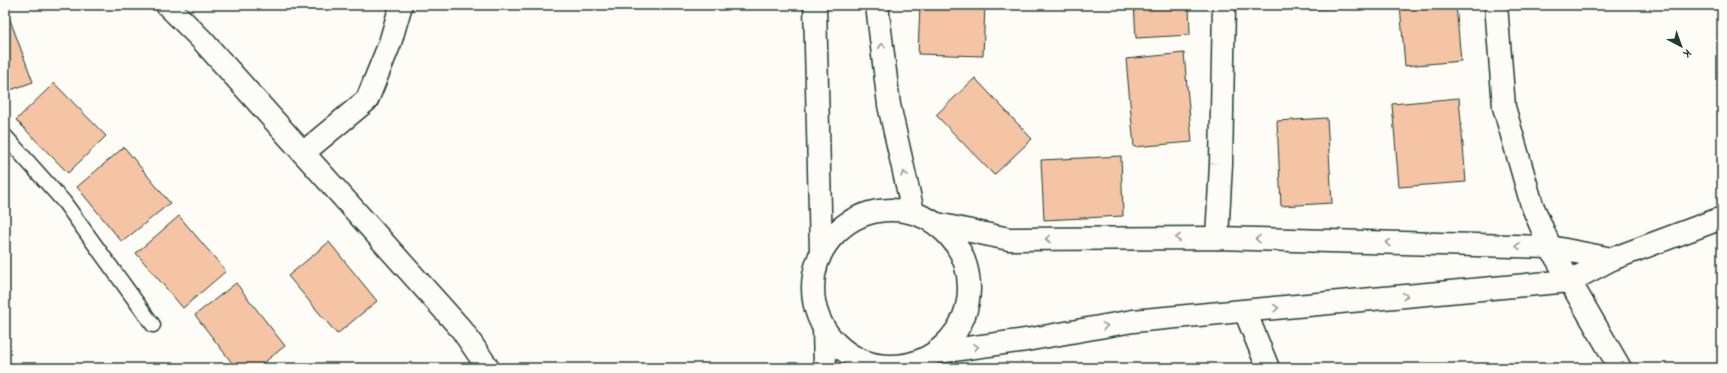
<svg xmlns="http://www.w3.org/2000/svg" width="1727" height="373" font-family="'Patrick Hand',sans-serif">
  <rect width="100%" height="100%" fill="#fdfcf7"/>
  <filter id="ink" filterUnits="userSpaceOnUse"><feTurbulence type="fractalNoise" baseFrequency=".025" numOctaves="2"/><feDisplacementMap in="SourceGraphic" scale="8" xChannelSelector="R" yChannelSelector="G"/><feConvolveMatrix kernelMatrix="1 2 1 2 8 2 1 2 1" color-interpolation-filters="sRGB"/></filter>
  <g filter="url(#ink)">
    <g fill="#f4c4a4" stroke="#1f3d34">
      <path d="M920,5H985L983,56L918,54Z"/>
      <path d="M1134,5H1189L1190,35L1136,38Z"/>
      <path d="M1282,5H1353V8L1282,10Z"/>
      <path d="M1400,5H1456L1461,61L1405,66Z"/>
      <path d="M6,9L33,82L5,92V10Z"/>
      <path d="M1184,53L1192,142L1134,147L1126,59Z"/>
      <path d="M975,78L1032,139L994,175L936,115Z"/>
      <path d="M54,83L106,136L68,173L16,120Z"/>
      <path d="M1459,98L1466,182L1399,187L1392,104Z"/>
      <path d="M1327,118L1332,203L1281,206L1277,121Z"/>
      <path d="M124,147L170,203L122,242L77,187Z"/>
      <path d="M1121,156L1123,216L1044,220L1041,160Z"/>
      <path d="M179,216L226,271L183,308L136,253Z"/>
      <path d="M329,242L377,301L337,334L288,276Z"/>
      <path d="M236,283L285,346L257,368H236L195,315Z"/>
    </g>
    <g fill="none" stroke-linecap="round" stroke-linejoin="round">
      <g stroke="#1f3d34" stroke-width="17">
        <path id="service" d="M5,136L64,202L153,325"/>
      </g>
      <g stroke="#1f3d34" stroke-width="25">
        <g id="minor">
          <path d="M167,5L202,40L462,330L488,368"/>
          <path d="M877,5L889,105L913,212"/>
          <path d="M1496,5L1504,107L1532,205L1550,247L1620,368"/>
          <path d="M303,153L367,100L390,43L401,5"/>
          <circle cx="891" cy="288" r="78"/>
          <path d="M937,224L1009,239L1217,238L1550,247L1612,259"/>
          <path d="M1217,238L1221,164L1224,5"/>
          <path d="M1245,311L1268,368"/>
          <path d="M938,352L1026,340L1133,321L1570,281L1612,259L1722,218"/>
        </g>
      </g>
      <g stroke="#1f3d34" stroke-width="25">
        <g id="secondary">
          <path d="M815,5L821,252"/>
          <path d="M824,329L825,368"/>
        </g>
      </g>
      <use href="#service" stroke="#fdfcf7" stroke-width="14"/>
      <use href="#minor" stroke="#fdfcf7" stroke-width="22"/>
      <use href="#secondary" stroke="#fdfcf7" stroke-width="22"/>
    </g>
    <defs><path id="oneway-chevron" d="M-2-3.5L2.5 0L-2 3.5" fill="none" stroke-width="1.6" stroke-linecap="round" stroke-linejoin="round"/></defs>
    <g stroke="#8e9c96">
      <use href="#oneway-chevron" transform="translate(882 46) rotate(-97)"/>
      <use href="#oneway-chevron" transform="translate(904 174) rotate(-103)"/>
      <use href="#oneway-chevron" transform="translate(1178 238) rotate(180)"/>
      <use href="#oneway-chevron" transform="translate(1048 239) rotate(180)"/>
      <use href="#oneway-chevron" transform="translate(1258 239) rotate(-178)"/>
      <use href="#oneway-chevron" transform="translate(1388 243) rotate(-178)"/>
      <use href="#oneway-chevron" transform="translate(1518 246) rotate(-178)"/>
      <use href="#oneway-chevron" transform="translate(1405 296) rotate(-5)"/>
      <use href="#oneway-chevron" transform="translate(1276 308) rotate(-5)"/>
      <use href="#oneway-chevron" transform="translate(1105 326) rotate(-10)"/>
      <use href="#oneway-chevron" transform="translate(976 347) rotate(-8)"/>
    </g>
  </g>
  <rect width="1727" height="373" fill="none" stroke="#fdfcf7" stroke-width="20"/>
  <rect x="10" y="10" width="1707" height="353" fill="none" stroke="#1f3d34" stroke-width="1.5" filter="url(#ink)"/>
  <g transform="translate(1681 46) rotate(139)" stroke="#fdfcf7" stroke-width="3" paint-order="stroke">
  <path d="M0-3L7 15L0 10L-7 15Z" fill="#1f3d34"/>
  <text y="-6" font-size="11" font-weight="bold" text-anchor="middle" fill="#1f3d34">K</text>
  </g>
</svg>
